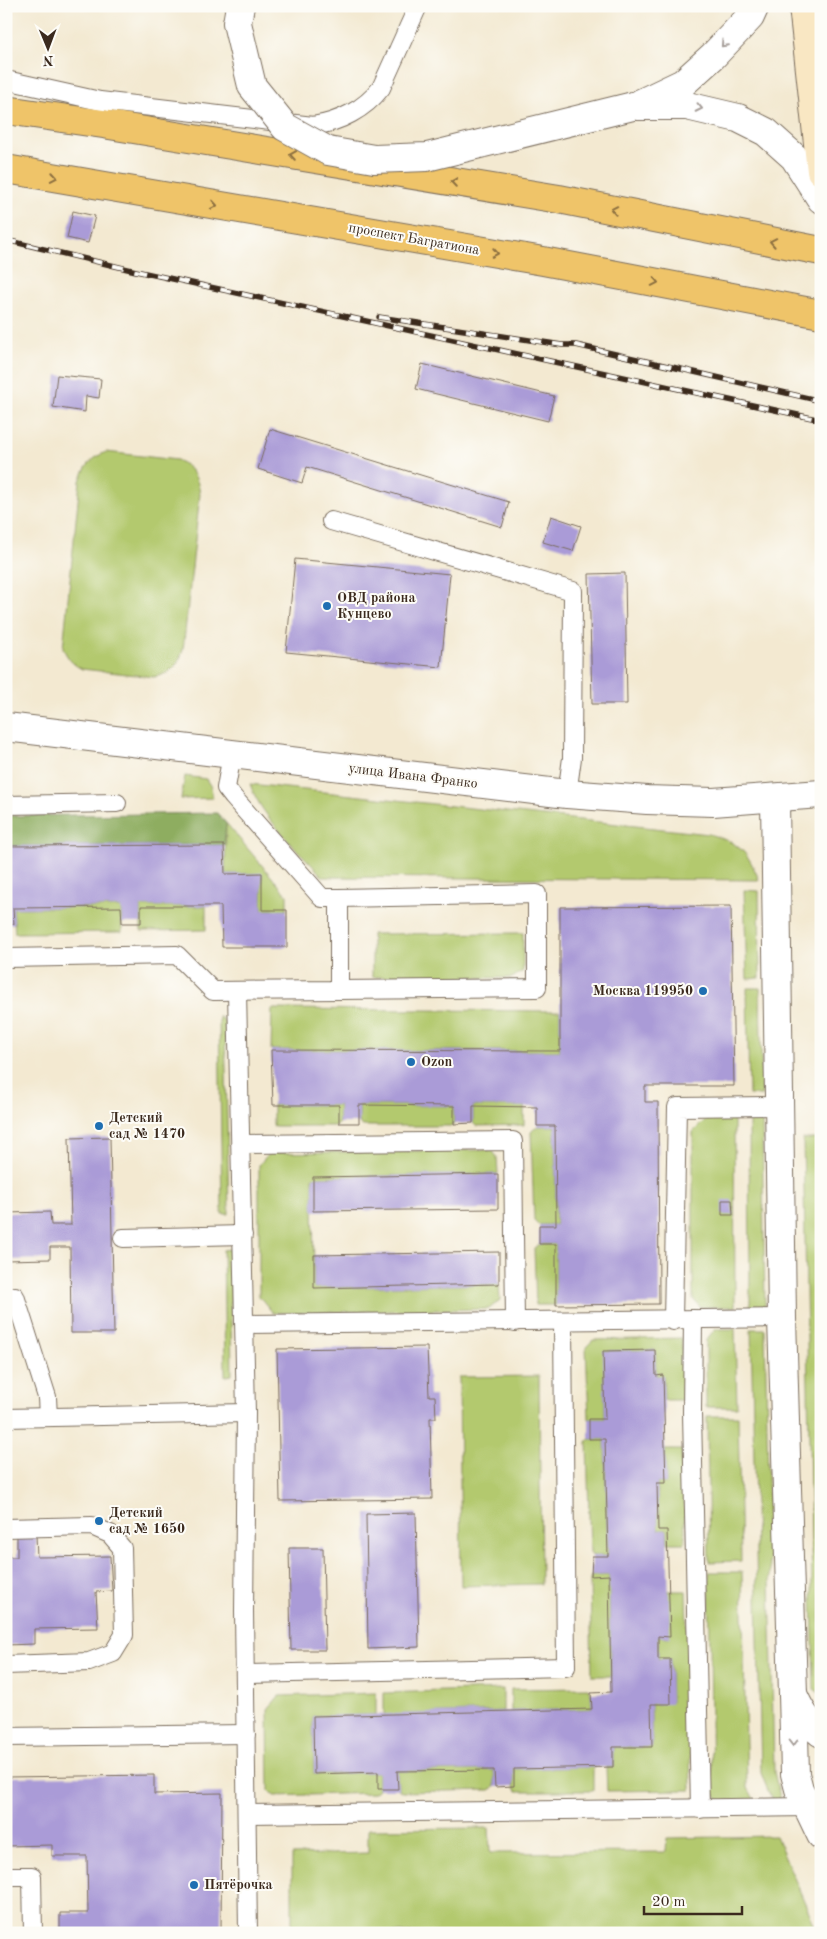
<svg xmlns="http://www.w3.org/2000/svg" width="827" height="1939" font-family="'Old Standard TT',serif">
  <rect width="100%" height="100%" fill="#fdfcf7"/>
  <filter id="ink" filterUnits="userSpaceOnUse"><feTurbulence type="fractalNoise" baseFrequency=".02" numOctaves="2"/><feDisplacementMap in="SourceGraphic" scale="10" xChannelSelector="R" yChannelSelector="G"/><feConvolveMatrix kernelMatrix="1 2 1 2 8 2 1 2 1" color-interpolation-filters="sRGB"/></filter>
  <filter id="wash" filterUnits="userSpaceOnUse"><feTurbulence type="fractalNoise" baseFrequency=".0096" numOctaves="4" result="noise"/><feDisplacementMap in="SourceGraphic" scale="20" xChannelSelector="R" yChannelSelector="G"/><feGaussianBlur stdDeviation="1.12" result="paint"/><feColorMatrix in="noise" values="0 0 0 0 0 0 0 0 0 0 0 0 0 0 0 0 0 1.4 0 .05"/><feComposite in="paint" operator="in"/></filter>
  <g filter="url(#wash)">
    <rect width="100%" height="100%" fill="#f3e9d1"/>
    <g fill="#b3c96e" stroke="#777a46">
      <path d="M106,452L177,460C192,467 198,478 200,494L183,650C178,666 171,674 154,677L82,669C72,664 68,659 63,648L80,481C85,467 91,458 106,452Z"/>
      <path d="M185,776L206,779L211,787L213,798L181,799Z"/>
      <path d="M250,784L709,834C740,844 747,850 759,880L323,877C298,849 262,819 250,784Z"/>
      <path d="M226,823L287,895V910H262V874H225Z"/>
      <path d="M744,890L759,891L760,978L747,979Z"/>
      <path d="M141,906H206V930L141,931Z"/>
      <path d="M121,907L122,932L15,933L13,908Z"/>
      <path d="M523,933V971L512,978L372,977V934Z"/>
      <path d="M747,988H760L762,1095H749Z"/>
      <path d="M272,1009L560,1011V1051L271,1050Z"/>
      <path d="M219,1016L225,1022L229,1214H222Z"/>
      <path d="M273,1105H339V1123L335,1126H273Z"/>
      <path d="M359,1105L454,1106V1124L450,1126H363L359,1123Z"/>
      <path d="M473,1106H524V1125L476,1126L473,1123Z"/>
      <path d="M749,1115L762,1116L765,1307H750Z"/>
      <path d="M734,1117L735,1307H700L693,1299V1132L707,1118Z"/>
      <path d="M537,1126H555L556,1225H539L534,1220L531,1132Z"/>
      <path d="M803,1139H821V1694L814,1689Z"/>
      <path d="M492,1150L497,1157L498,1174L313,1177L314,1288L499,1284L500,1300L489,1309L273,1313L259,1296V1165L269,1153Z"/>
      <path d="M539,1244H556V1305H536L534,1248Z"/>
      <path d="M230,1249L232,1375L225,1376L223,1250Z"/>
      <path d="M715,1329H735L737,1407H706V1340Z"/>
      <path d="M751,1329H765L774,1772L781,1801H772L761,1773Z"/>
      <path d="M682,1338V1400H664L663,1376H656L655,1350L604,1351L605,1419H589L586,1347L593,1340Z"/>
      <path d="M539,1376L541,1584L461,1586L459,1377Z"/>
      <path d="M707,1416H738L741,1561L709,1562Z"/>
      <path d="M589,1439H605L608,1556H592L590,1552L587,1442Z"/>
      <path d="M665,1450H684L685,1543H668L667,1530H658L657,1483H666Z"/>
      <path d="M709,1572H742L747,1786L755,1801H720L712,1791Z"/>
      <path d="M609,1575L611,1676H592L590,1580L591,1576Z"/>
      <path d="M668,1591H686L691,1790L607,1791L606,1767H613V1747H652L651,1704L671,1703L670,1659H658V1636L669,1637Z"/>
      <path d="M588,1688L591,1693L592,1709L511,1711V1689Z"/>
      <path d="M503,1689V1711L384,1715V1693Z"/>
      <path d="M376,1693V1715L313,1716L314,1774L378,1772V1789L374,1793L274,1796L269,1791L268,1709L279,1696Z"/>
      <path d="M593,1767V1791H517L514,1786V1769Z"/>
      <path d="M494,1770L495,1787L490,1790L402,1792L398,1789L397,1771Z"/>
      <path d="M489,1828L490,1853L666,1852L667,1838L776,1836L818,1933H292V1855L368,1853V1829Z"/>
    </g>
    <path fill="#8ead61" stroke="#646c40" d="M217,813L226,823L224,845L6,846V816Z"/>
    <g id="blocks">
      <g fill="#aa9bd7">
        <path d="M73,211L95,216L88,243L67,238Z"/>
        <path d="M422,364L554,396L548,421L416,389Z"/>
        <path d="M57,375L101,379L99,398L86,396L85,412L53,407Z"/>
        <path d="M270,429L509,502L502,527L307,467L302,483L258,469Z"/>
        <path d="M551,516L581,526L573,551L543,542Z"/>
        <path d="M295,559L450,574L441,667L286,652Z"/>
        <path d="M625,573L627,704H592L589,574Z"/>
        <path d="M224,845L225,874L262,873V910H287V947H222L221,906H141V923H122L121,907L13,908L14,924H6V846Z"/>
        <path d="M731,906L734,1086H645V1102H658L659,1304L556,1305V1244H539V1225H556L555,1126H537V1107L473,1106V1123L454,1124V1106L359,1105V1123H339V1105H273L271,1050L560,1051V907Z"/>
        <path d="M110,1137L114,1333H71L70,1247H50V1259L6,1260V1213L50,1212L51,1225H71L69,1138Z"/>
        <path d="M498,1174V1209L313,1211V1177Z"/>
        <path d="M722,1200H732L733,1215H722Z"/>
        <path d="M499,1252V1284L314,1288V1255Z"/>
        <path d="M427,1347L429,1396H435L436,1418H430L432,1499L280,1501L277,1349Z"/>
        <path d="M655,1350L656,1376L663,1375L666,1483H657L658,1530H667L670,1637L658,1636V1659H670L671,1704H651L652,1747H613V1767L514,1769V1786L495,1787L494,1770L397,1771L398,1789H378V1772L314,1774L313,1716L592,1709L591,1693L611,1692L609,1575L591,1576L592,1556H608L605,1439H589V1419H605L603,1351Z"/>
        <path d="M416,1513L419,1647L368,1649L366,1514Z"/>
        <path d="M17,1535H36L37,1557L110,1556L112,1591L96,1592L98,1628L34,1629V1644L6,1645V1548H9V1557H17Z"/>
        <path d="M289,1548H323L325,1650H291Z"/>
        <path d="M154,1775V1794L222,1793L221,1933H60V1913H88L87,1856H52V1845L6,1846V1777Z"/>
      </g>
    </g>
  </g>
  <g filter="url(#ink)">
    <use href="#blocks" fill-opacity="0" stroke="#7b6d5d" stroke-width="1"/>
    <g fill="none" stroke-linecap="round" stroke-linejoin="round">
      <g stroke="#7b6d5d" stroke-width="20">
        <g id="service">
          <path d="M6,80L100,101L313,126C340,122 365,109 381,88L418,6"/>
          <path d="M331,521L573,591L572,758L567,794"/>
          <path d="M6,805L117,803"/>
          <path d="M339,898L537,894V988L339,990"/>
          <path d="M6,958L177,955L213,991L339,990V898H322L233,797L226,788L232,754"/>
          <path d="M237,991L246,1413L244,1611L248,1933"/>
          <path d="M242,1144L513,1141L515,1322"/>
          <path d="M123,1238L243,1235"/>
          <path d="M15,1296L47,1397L48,1417"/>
          <path d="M693,1319L692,1412L700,1809"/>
          <path d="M673,1321L677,1107L778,1106"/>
          <path d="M245,1324L782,1318"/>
          <path d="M6,1418L246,1413"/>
          <path d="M6,1528L92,1526L110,1534L122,1548L124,1635L113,1653L89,1662L6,1665"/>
          <path d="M245,1674L566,1667L563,1322"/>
          <path d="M6,1737L246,1734"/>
          <path d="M248,1814L807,1807"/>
          <path d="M6,1876H32L33,1933"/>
        </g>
      </g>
      <g stroke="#7b6d5d" stroke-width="30">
        <g id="tertiary">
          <path d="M641,103L683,83L713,56L750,17L755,6"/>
          <path d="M633,106H687L738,118L766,132L794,157L821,199"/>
          <path d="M6,727L567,794L647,800L713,802L821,794"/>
          <path d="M775,799L782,1318L793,1694L795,1774L799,1789L821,1835"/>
          <path d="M793,1694C800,1710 807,1722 821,1733"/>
        </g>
      </g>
      <g stroke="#7b6d5d" stroke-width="30">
        <path id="secondary" d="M803,6L821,171"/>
      </g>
      <g stroke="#7b6d5d" stroke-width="30">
        <g id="primary">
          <path d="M6,110L103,124L559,199L821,251"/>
          <path d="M6,169L543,261L821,314"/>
        </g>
      </g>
      <use href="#service" stroke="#fff" stroke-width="18"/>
      <use href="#tertiary" stroke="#fff" stroke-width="28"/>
      <use href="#secondary" stroke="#f9e7c3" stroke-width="28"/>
      <use href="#primary" stroke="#efc469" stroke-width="28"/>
      <g stroke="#3b2a1e" stroke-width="5.5">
        <g id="rail">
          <path d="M6,240L136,271L821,420"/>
          <path d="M379,317L562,345H576L821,401"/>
        </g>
      </g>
      <use href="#rail" stroke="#fdfcf7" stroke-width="4" stroke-dasharray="11" stroke-linecap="butt"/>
      <g stroke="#7b6d5d" stroke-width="30" stroke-linecap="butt">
        <path id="tertiary-bridge" d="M240,6L237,23L252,86L285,127L328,151L374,159L427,157L633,106"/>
      </g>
      <use href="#tertiary-bridge" stroke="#fff" stroke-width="28"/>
    </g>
    <defs><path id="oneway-chevron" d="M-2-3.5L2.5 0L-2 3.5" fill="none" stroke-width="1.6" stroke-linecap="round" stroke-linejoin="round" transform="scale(1.25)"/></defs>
    <g stroke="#a79f9a">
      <use href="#oneway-chevron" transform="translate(724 44) rotate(133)"/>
      <use href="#oneway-chevron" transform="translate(699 108) rotate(12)"/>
      <use href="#oneway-chevron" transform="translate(793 1743) rotate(90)"/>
    </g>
    <g stroke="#8c6f40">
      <use href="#oneway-chevron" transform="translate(293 155) rotate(-171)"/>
      <use href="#oneway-chevron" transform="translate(54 177) rotate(10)"/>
      <use href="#oneway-chevron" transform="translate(454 182) rotate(-171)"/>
      <use href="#oneway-chevron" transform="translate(214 205) rotate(10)"/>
      <use href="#oneway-chevron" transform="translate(614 210) rotate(-169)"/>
      <use href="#oneway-chevron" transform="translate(773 242) rotate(-169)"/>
      <use href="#oneway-chevron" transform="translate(495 253) rotate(10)"/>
      <use href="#oneway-chevron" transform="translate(655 282) rotate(11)"/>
    </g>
  </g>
  <g fill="#1f6fb2" stroke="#fdfcf7" stroke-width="2">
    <circle cx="327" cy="606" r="5"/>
    <circle cx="703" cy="991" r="5"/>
    <circle cx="411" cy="1062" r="5"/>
    <circle cx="99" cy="1126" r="5"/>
    <circle cx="99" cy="1521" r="5"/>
    <circle cx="194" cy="1885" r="5"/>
  </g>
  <g text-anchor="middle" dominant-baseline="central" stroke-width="4" stroke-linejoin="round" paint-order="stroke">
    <g font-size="14" fill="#3b2a1e" stroke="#fdfcf7">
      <text transform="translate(414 239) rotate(10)">проспект Багратиона</text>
      <text transform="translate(413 776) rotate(7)">улица Ивана Франко</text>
    </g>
    <g font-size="14" font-weight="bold" fill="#3b2a1e" stroke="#fdfcf7" text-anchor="start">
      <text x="337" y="598">ОВД района<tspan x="337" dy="16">Кунцево</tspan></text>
      <text x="693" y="991" text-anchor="end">Москва 119950</text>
      <text x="421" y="1062">Ozon</text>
      <text x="109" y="1118">Детский<tspan x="109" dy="16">сад № 1470</tspan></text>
      <text x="109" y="1513">Детский<tspan x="109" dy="16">сад № 1650</tspan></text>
      <text x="204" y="1885">Пятёрочка</text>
    </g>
  </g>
  <rect width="827" height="1939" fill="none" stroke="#fdfcf7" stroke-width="25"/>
  <g transform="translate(48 48) rotate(179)" stroke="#fdfcf7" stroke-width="4" paint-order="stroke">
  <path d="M0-4L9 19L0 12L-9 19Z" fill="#3b2a1e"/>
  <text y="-8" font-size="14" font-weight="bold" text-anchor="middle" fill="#3b2a1e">N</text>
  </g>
  <path d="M644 1906v8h98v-8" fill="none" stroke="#3b2a1e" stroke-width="2.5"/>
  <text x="652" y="1906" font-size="15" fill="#3b2a1e" stroke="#fdfcf7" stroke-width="4" paint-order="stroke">20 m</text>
</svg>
